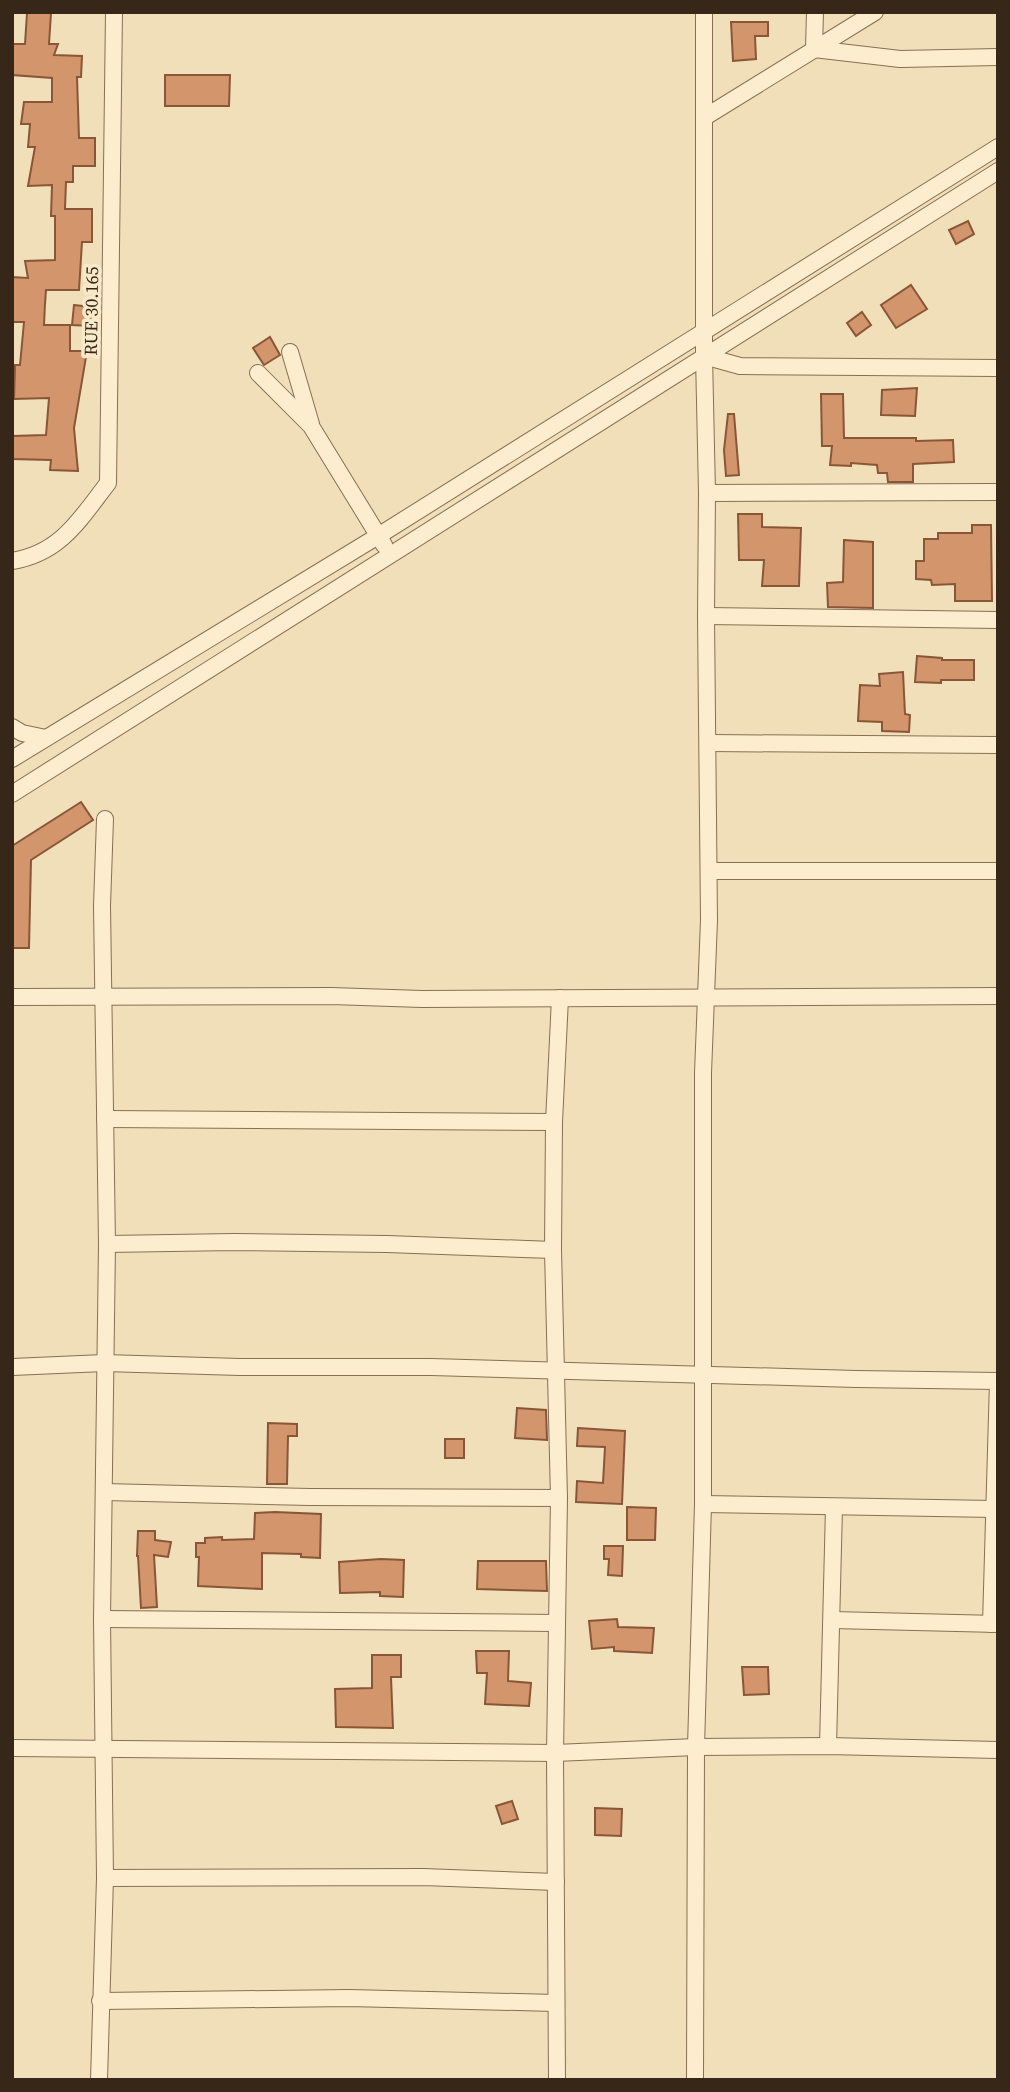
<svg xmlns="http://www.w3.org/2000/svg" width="1010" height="2092" font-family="'Source Serif 4',serif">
  <rect width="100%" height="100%" fill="#f1dfb9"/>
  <g fill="#d2956c" stroke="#895637" stroke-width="2">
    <path d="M27,13H51L49,44H58L54,55L82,56L81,77H77L79,138H95V166H73V182H66L65,209H92V242H82L79,290H46L45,304L44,325H70V351H87L74,428L78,471L50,470L51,460L12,459V436L46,435L49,398L14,399L15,365H20L24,322H12V277L28,278L25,261L55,260V216H51L52,185L28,186L35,147H28L30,124H21L24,102H52V78L12,75V44H25Z"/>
    <path d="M731,22H768V36H755L756,59L733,61Z"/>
    <path d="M165,75H230L229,106H165Z"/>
    <path d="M968,221L974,234L956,244L949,230Z"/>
    <path d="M911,285L927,309L896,328L881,305Z"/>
    <path d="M74,305L91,307L90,326L72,325Z"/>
    <path d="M862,312L871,325L856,336L847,323Z"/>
    <path d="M270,337L280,355L264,365L253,348Z"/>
    <path d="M917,388L915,416L881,415L882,390Z"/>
    <path d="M821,394H843L844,438H916V441L953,440L954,462L913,464V482H888L887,473H878L877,465L851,463V466L830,465L832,446H822Z"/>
    <path d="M728,414H734L739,475L726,476L724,450Z"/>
    <path d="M738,514H762V527L801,528L799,586H762L764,560H739Z"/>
    <path d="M972,525H991L992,601H955V584L932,585L931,580L916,579V561H924V539H938V533H972Z"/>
    <path d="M844,540L873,542V608L828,607L827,583L843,582Z"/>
    <path d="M917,656L942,658V660H974V680H941V683L915,682Z"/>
    <path d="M903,672L905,714L910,715L909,732L882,731V722L858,721L860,685L880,686L879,674Z"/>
    <path d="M81,802L93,820L31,860L29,948H12V846Z"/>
    <path d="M517,1408L546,1410L547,1440L515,1438Z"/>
    <path d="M268,1423L297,1424V1436H288L287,1484H267Z"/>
    <path d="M578,1428L625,1431L622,1504L576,1502L577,1481L603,1483L605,1447L577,1446Z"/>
    <rect x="445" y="1439" width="19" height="19"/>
    <path d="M627,1507L656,1508L655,1540H627Z"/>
    <path d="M275,1512L321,1514L320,1558L301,1557V1554L262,1553V1589L198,1586L199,1557H196V1543H205V1538L222,1537V1540L254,1539L255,1513Z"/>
    <path d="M138,1531H155V1540L171,1542L168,1557L154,1555L157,1607L141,1608L138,1556H137Z"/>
    <path d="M604,1546H623L622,1576L608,1575L609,1559H604Z"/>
    <path d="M381,1559L404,1560L403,1597L380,1596V1592L340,1593L339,1562Z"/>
    <path d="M478,1561H546L547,1591L477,1589Z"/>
    <path d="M617,1619L618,1627L654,1628L652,1653L614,1651V1647L592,1649L589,1621Z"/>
    <path d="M476,1651H509L508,1681L531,1683L529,1706L485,1704L487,1673H477Z"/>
    <path d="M372,1655H401V1677H391L393,1728L336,1727L335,1689L372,1688Z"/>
    <path d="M742,1667H768L769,1694L744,1695Z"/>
    <path d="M512,1801L518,1819L502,1824L496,1806Z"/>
    <path d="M595,1808L622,1809L621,1836L595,1835Z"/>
  </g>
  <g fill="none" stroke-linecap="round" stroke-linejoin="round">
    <g stroke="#886f53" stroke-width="18">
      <g id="minor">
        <path d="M815,12L814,49L900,59L998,57"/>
        <path d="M705,117L875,12"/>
        <path d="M290,352L311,424"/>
        <path d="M704,356L740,366L998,368"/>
        <path d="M258,373L311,426L384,545"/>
        <path d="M707,493L998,492"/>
        <path d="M12,561C61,553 80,519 108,483L114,12"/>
        <path d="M706,616L998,620"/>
        <path d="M12,727L22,733L46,738"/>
        <path d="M709,743L998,745"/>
        <path d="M12,759L378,536L998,147"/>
        <path d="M12,794L998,171"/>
        <path d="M709,871H998"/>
        <path d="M12,997L331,996L422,999L998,996"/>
        <path d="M105,1119L554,1122"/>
        <path d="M107,1244L234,1242L387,1244L553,1250"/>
        <path d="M12,1367L104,1363L240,1367H431L856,1379L998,1381L991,1624"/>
        <path d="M104,1492L310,1497L559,1498"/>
        <path d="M703,1504L994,1509"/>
        <path d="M102,1619L557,1623"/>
        <path d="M832,1620L998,1624"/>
        <path d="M828,1746L834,1507"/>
        <path d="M12,1748L555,1753L696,1747L828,1746L998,1750"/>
        <path d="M105,1878L423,1877L556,1882"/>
        <path d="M100,2001L349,1998L556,2003"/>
        <path d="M99,2080L105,1878L102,1619L107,1244L102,906L105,819"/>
        <path d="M557,2080L555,1753L559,1498L553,1250L554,1122L560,998"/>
        <path d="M695,2080L696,1747L703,1504V1073L709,920L706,616L707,493L704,356V12"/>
      </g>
    </g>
    <use href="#minor" stroke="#fbedcd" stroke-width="16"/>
  </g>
  <g text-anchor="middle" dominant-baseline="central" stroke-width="7" stroke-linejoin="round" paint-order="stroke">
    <g font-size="18" fill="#362719" stroke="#f8eac9">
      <text transform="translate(91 311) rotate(-89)">RUE 30.165</text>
    </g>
  </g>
  <rect width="1010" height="2092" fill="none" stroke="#362719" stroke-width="28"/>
</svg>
